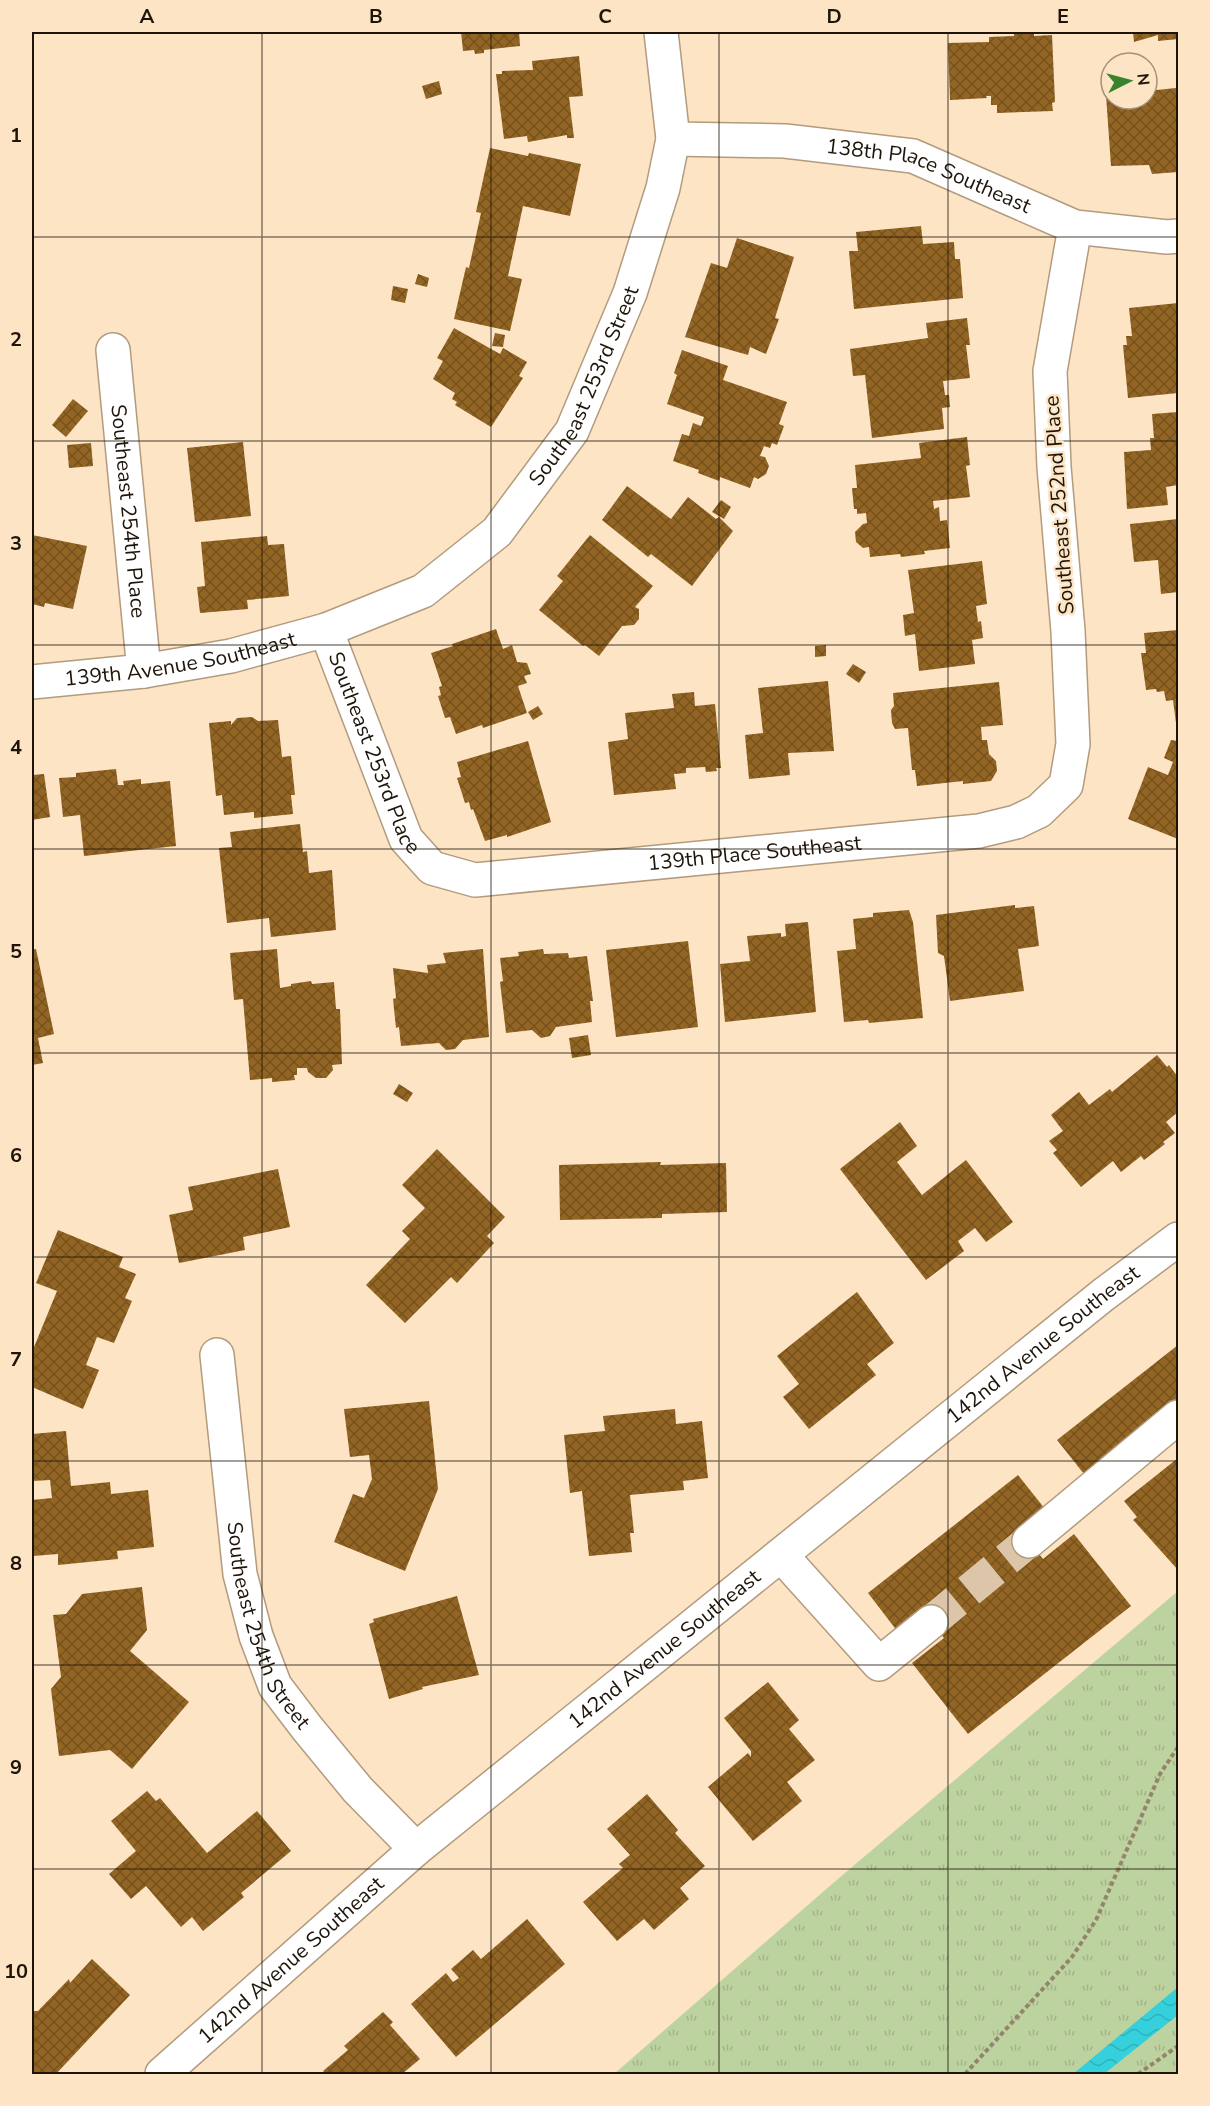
<svg xmlns="http://www.w3.org/2000/svg" width="1210" height="2106" font-family="'Nunito Sans',sans-serif">
  <defs>
    <pattern id="grass-tufts" width="24" height="20" patternUnits="userSpaceOnUse" patternTransform="scale(1.5)"><rect width="24" height="20" fill="#bdd39f"/><path d="M3 7l-1-3M5 7V3M7 7l1-3M15 17l-1-3M17 17v-4M19 17l1-3" fill="none" stroke="#a2b488"/></pattern>
    <pattern id="water-waves" width="16" height="10" patternUnits="userSpaceOnUse" patternTransform="scale(1.5)"><rect width="16" height="10" fill="#35d0dc"/><path d="M0 5q4-4 8 0t8 0" fill="none" stroke="#2eb2bb"/></pattern>
    <pattern id="building-cross-hatch" width="8" height="8" patternUnits="userSpaceOnUse" patternTransform="scale(1.5)"><rect width="8" height="8" fill="#926524"/><path d="M0 0l8 8M0 8l8-8" fill="none" stroke="#77521d"/></pattern>
  </defs>
  <rect width="100%" height="100%" fill="#fde4c5"/>
  <path fill="url(#grass-tufts)" d="M1178,1591V2074H614L832,1884Z"/>
  <path fill="url(#water-waves)" d="M1178,1987V2015L1104,2074H1073Z"/>
  <g fill="url(#building-cross-hatch)">
    <path d="M461,32H519L520,46L484,50V53L475,54L474,50L463,51Z"/>
    <path d="M1014,32H1034V36L1052,35L1055,102L1052,103L1053,111L997,113V105H991V96H986L987,98L950,100L948,43L989,42V37L1014,36Z"/>
    <path d="M1133,32H1178V39L1158,41V35L1134,42Z"/>
    <path d="M579,56L583,96L569,97L574,138H567V135L528,142L527,136L504,139L496,74H502V71L533,70L532,61Z"/>
    <path d="M439,81L442,94L426,99L422,86Z"/>
    <path d="M1176,88V97L1178,98V172L1152,174L1149,165L1111,166L1106,95H1111V99H1147V91Z"/>
    <path d="M490,148L528,156L529,153L581,164L570,216L523,206L508,276L522,279L510,331L454,319L466,267L469,268L481,213L476,212Z"/>
    <path d="M921,226L923,244L954,242L955,259H960L963,298L854,309L849,251H858L856,232Z"/>
    <path d="M737,238L794,257L775,318L779,319L766,354L750,347L748,355L685,337L711,263L727,268Z"/>
    <path d="M418,274L429,278L427,287L415,284Z"/>
    <path d="M393,286L408,289L405,303L391,300Z"/>
    <path d="M1178,303V393L1128,398L1123,345H1127L1126,336H1132L1129,308Z"/>
    <path d="M967,318L970,345H966L970,378L943,381L945,395H949L950,407L942,408L944,429L872,438L865,375L853,376L850,349L928,338L926,323Z"/>
    <path d="M454,328L500,354L503,348L527,362L519,376L523,378L491,427L455,405L457,402L452,399L455,393L433,379L443,361L437,358Z"/>
    <path d="M495,333L505,335L503,347L492,346Z"/>
    <path d="M682,350L728,366L723,380L787,402L779,424L784,426L777,445L772,443L770,448L764,446L760,456L765,457L769,466L766,474L758,479L754,477L750,488L720,477L719,481L698,473L699,470L673,461L682,434L689,436L693,423L701,426L704,417L667,404L677,375L674,373Z"/>
    <path d="M73,399L88,411L66,437L52,425Z"/>
    <path d="M1178,412V485L1166,487L1168,505L1127,509L1124,452L1151,450L1150,438H1154L1152,414Z"/>
    <path d="M967,437L970,465L966,466L970,497L933,501L934,509L939,507L940,521L947,520L950,548L924,551L925,554L901,557L900,554L870,557L869,547L863,548L856,542L855,532L863,524L867,523L866,513L857,514V509H854L852,488H857L855,465L921,458L919,443Z"/>
    <path d="M243,442L251,516L195,522L187,448Z"/>
    <path d="M91,443L93,466L69,468L67,445Z"/>
    <path d="M627,486L671,519L688,497L716,519L719,517L733,531L692,586L651,554L648,557L602,520Z"/>
    <path d="M721,500L731,507L724,519L712,512Z"/>
    <path d="M1178,519V592L1161,594L1158,560L1134,562L1130,524Z"/>
    <path d="M32,535L87,546L73,609L45,603L44,607L32,604Z"/>
    <path d="M590,535L653,586L635,607L639,609V619L634,625L622,626L599,656L585,645L583,646L539,610L563,581L557,576Z"/>
    <path d="M267,536L268,545L284,544L289,596L247,600L248,609L200,613L197,587L205,586L201,542Z"/>
    <path d="M982,561L987,604L976,606L978,622L981,621L983,638L972,640L975,664L919,671L915,634L905,636L903,615L914,613L908,570Z"/>
    <path d="M496,629L503,649L512,645L517,662L527,663L531,674L524,676L527,683L518,686L527,713L483,728L482,725L456,734L450,717L445,718L438,696L441,695L439,687L442,686L431,653L453,646L452,644Z"/>
    <path d="M1178,630V722L1176,723L1173,700L1166,701L1164,691L1157,692L1156,689L1146,690L1141,653H1146L1144,633Z"/>
    <path d="M826,645V656L815,657V646Z"/>
    <path d="M853,664L866,672L859,683L846,674Z"/>
    <path d="M828,681L834,751L788,753L790,775L749,779L745,735L763,733L758,688Z"/>
    <path d="M999,682L1003,725L981,727L982,740H987L989,754L996,761L997,771L991,781L963,784V781L917,786L915,770H912L908,728L895,729L892,723L891,710L894,706L893,693Z"/>
    <path d="M694,692L695,706L715,704L721,768H716L717,771L706,772L705,767L686,768V773L674,774L676,789L614,795L608,742L628,739L625,713L674,708L672,694Z"/>
    <path d="M538,706L543,714L533,720L528,712Z"/>
    <path d="M252,717L258,721L278,720L282,757L291,756L295,795H291L293,814L254,818V812L224,815L222,795L216,796L209,723L231,721V725L237,718Z"/>
    <path d="M1171,740L1178,741V839L1128,819L1148,767L1168,775L1173,762L1164,758Z"/>
    <path d="M528,741L551,822L507,837V835L485,841L473,809L471,810L469,802L465,803L457,778L461,777L457,762Z"/>
    <path d="M116,769L118,785H124L123,781L141,779V784L170,781L176,846L84,856L80,815L63,817L59,778L76,777V773Z"/>
    <path d="M44,774L50,817L32,820V775Z"/>
    <path d="M300,824L303,852L307,851L309,873L332,870L336,930L271,937L269,918L227,923L219,848L232,847L230,832Z"/>
    <path d="M1015,905V908L1034,906L1039,946L1018,949L1024,991L950,1001L944,956L938,953L936,915Z"/>
    <path d="M909,910L913,922L923,1018L869,1023L868,1020L844,1022L837,951L856,949L853,919L873,917V913Z"/>
    <path d="M808,922L816,1012L725,1022L720,964L750,961L747,936L781,933V937L786,936L785,924Z"/>
    <path d="M688,941L698,1027L616,1037L606,950Z"/>
    <path d="M36,949L54,1034L38,1038L43,1063L32,1065V950Z"/>
    <path d="M277,949L280,988L291,986V984L311,981L312,984L334,982L336,1009H340L342,1064L332,1065L333,1070L326,1078H316L308,1072L307,1068H297V1075H294L295,1080L272,1082V1078L250,1080L243,999L234,1000L230,953Z"/>
    <path d="M483,949L489,1037L463,1040L455,1049L446,1050L439,1043L401,1046L399,1027L396,1028L393,999L396,998L393,968L428,973L427,965L446,963L443,953Z"/>
    <path d="M543,949L544,954L568,953L569,958L587,956L593,1001H590L592,1022L556,1027L550,1036L541,1038L532,1030L506,1033L500,982L503,981L500,958L519,956L518,952Z"/>
    <path d="M588,1035L591,1055L572,1058L569,1038Z"/>
    <path d="M1157,1055L1167,1067L1169,1065L1178,1077V1112L1166,1122L1175,1133L1163,1142L1165,1144L1144,1160L1141,1156L1121,1172L1113,1161L1081,1187L1053,1153L1057,1150L1049,1141L1063,1131L1051,1115L1079,1092L1089,1105L1110,1089L1112,1092Z"/>
    <path d="M399,1084L413,1093L407,1102L393,1094Z"/>
    <path d="M900,1122L917,1146L897,1162L922,1195L966,1160L1013,1222L986,1242L975,1228L958,1241L964,1251L926,1280L840,1169Z"/>
    <path d="M437,1149L505,1217L487,1236L494,1243L457,1283L451,1277L405,1323L366,1285L410,1239L402,1231L425,1208L402,1185Z"/>
    <path d="M661,1162L660,1165L726,1163L727,1212L662,1214V1218L560,1220L559,1165Z"/>
    <path d="M278,1169L290,1227L243,1237L245,1250L179,1263L169,1215L193,1210L188,1187Z"/>
    <path d="M58,1230L123,1257L119,1267L136,1274L125,1298L132,1301L114,1343L97,1337L86,1365L99,1370L83,1409L32,1387V1352L57,1291L36,1283Z"/>
    <path d="M857,1292L894,1343L867,1364L876,1375L809,1429L783,1397L799,1384L777,1356Z"/>
    <path d="M1178,1345V1400L1084,1474L1057,1440Z"/>
    <path d="M429,1401L438,1489L405,1571L334,1542L353,1494L364,1498L372,1479L369,1455L350,1457L344,1409Z"/>
    <path d="M675,1409L676,1424L702,1421L708,1478L683,1481L684,1490L630,1495L634,1533H630L632,1552L589,1556L582,1491L570,1493L564,1435L605,1431L603,1416Z"/>
    <path d="M66,1431L71,1486L110,1482L111,1494L148,1490L154,1547L117,1551L118,1559L58,1565V1554L33,1556L32,1500L52,1498L50,1480L32,1481V1434Z"/>
    <path d="M1178,1458V1570L1135,1522L1133,1520L1137,1517L1124,1501Z"/>
    <path d="M1018,1475L1049,1514L1023,1534L1043,1559L1074,1534L1131,1606L968,1734L912,1663L944,1638L924,1612L898,1632L868,1593Z"/>
    <path d="M142,1587L147,1630L130,1651L189,1702L132,1769L110,1750L59,1756L51,1689L61,1677L53,1615L66,1614L82,1594Z"/>
    <path d="M457,1596L479,1675L422,1687L423,1689L389,1699L369,1624L374,1622L373,1619Z"/>
    <path d="M768,1682L799,1720L789,1729L815,1760L787,1782L802,1801L753,1841L708,1787L748,1753L751,1757V1751L724,1718Z"/>
    <path d="M147,1791L156,1801L160,1798L207,1853L257,1811L291,1851L241,1893L244,1897L203,1931L192,1917L181,1927L146,1886L131,1899L109,1874L136,1851L111,1821Z"/>
    <path d="M647,1794L678,1830L675,1833L705,1866L680,1888L689,1899L654,1930L644,1919L617,1941L583,1902L623,1868L619,1864L630,1855L607,1829Z"/>
    <path d="M527,1919L565,1964L456,2057L411,2004L446,1973L453,1982L459,1978L451,1969L473,1950L481,1959Z"/>
    <path d="M92,1959L130,1995L56,2074H32V2011H38L69,1979L70,1983Z"/>
    <path d="M383,2012L393,2022L390,2025L420,2059L402,2074H326L323,2071L348,2050L344,2046Z"/>
  </g>
  <g fill="none" stroke-linecap="round" stroke-linejoin="round">
    <path stroke="#dcc5a9" stroke-width="33" stroke-dasharray="33 16" stroke-linecap="butt" d="M931,1622L1029,1541"/>
    <g stroke="#b29b7e" stroke-width="36">
      <g id="minor">
        <path id="s1" d="M673,139L785,141L913,156L1075,227L1167,237L1178,236"/>
        <path id="s2" d="M113,350L144,671"/>
        <path id="s3" d="M326,630L406,839L432,868L475,880L979,831L1016,822L1039,811L1066,785L1073,744L1068,631L1054,467L1050,371L1075,227"/>
        <path id="s4" d="M32,682L144,671L231,656L326,630L423,591L497,532L572,431L630,293L663,188L673,139L661,32"/>
        <path id="s5" d="M217,1355L240,1574L256,1636L275,1686L307,1728L358,1790L416,1849"/>
        <path d="M1029,1541L1178,1417"/>
        <path d="M781,1555L879,1664L931,1622"/>
        <path id="s6" d="M162,2074L416,1849L1103,1295L1178,1239"/>
      </g>
    </g>
    <g stroke="#94836d" stroke-width="4" stroke-dasharray="4.5 3" stroke-linecap="butt">
      <path d="M965,2074L1072,1957L1096,1920L1160,1774L1178,1747"/>
      <path d="M1138,2074L1178,2046"/>
    </g>
    <use href="#minor" stroke="#fff" stroke-width="33"/>
  </g>
  <path fill="none" stroke="#1e150a" stroke-width="1.5" stroke-opacity="0.55" d="M262,32V2074M491,32V2074M719,32V2074M948,32V2074M32,237H1178M32,441H1178M32,645H1178M32,849H1178M32,1053H1178M32,1257H1178M32,1461H1178M32,1665H1178M32,1869H1178"/>
  <g text-anchor="middle" dominant-baseline="central" stroke-width="5" stroke-linejoin="round" paint-order="stroke">
    <g font-size="21" fill="#1e150a" stroke="#fde4c5">
      <text stroke="none"><textPath href="#s1" startOffset="261">138th Place Southeast</textPath></text>
      <text stroke="none"><textPath href="#s4" startOffset="670">Southeast 253rd Street</textPath></text>
      <text transform="translate(1059 505) rotate(-94)">Southeast 252nd Place</text>
      <text stroke="none"><textPath href="#s2" startOffset="162">Southeast 254th Place</textPath></text>
      <text stroke="none"><textPath href="#s4" startOffset="150">139th Avenue Southeast</textPath></text>
      <text stroke="none"><textPath href="#s3" startOffset="132">Southeast 253rd Place</textPath></text>
      <text stroke="none"><textPath href="#s3" startOffset="588">139th Place Southeast</textPath></text>
      <text stroke="none"><textPath href="#s6" startOffset="1144">142nd Avenue Southeast</textPath></text>
      <text stroke="none"><textPath href="#s5" startOffset="278">Southeast 254th Street</textPath></text>
      <text stroke="none"><textPath href="#s6" startOffset="658">142nd Avenue Southeast</textPath></text>
      <text stroke="none"><textPath href="#s6" startOffset="172">142nd Avenue Southeast</textPath></text>
    </g>
  </g>
  <rect width="1210" height="2106" fill="none" stroke="#fde4c5" stroke-width="66"/>
  <g transform="translate(1129 81) rotate(84)"><circle r="28" fill="#fde4c5" stroke="#a4917a" stroke-width="1.5"/>
  <path d="M0-4.5L10 22L0 15L-10 22Z" fill="#38832b"/>
  <text y="-9" font-size="16" font-weight="bold" text-anchor="middle" fill="#1e150a">N</text>
  </g>
  <rect x="33" y="33" width="1144" height="2040" fill="none" stroke="#1e150a" stroke-width="2"/>
  <g font-size="20" text-anchor="middle" font-weight="bold" fill="#1e150a">
    <text x="147" y="23">A</text>
    <text x="376" y="23">B</text>
    <text x="605" y="23">C</text>
    <text x="834" y="23">D</text>
    <text x="1063" y="23">E</text>
    <text x="16" y="142">1</text>
    <text x="16" y="346">2</text>
    <text x="16" y="550">3</text>
    <text x="16" y="754">4</text>
    <text x="16" y="958">5</text>
    <text x="16" y="1162">6</text>
    <text x="16" y="1366">7</text>
    <text x="16" y="1570">8</text>
    <text x="16" y="1774">9</text>
    <text x="16" y="1978">10</text>
  </g>
</svg>
